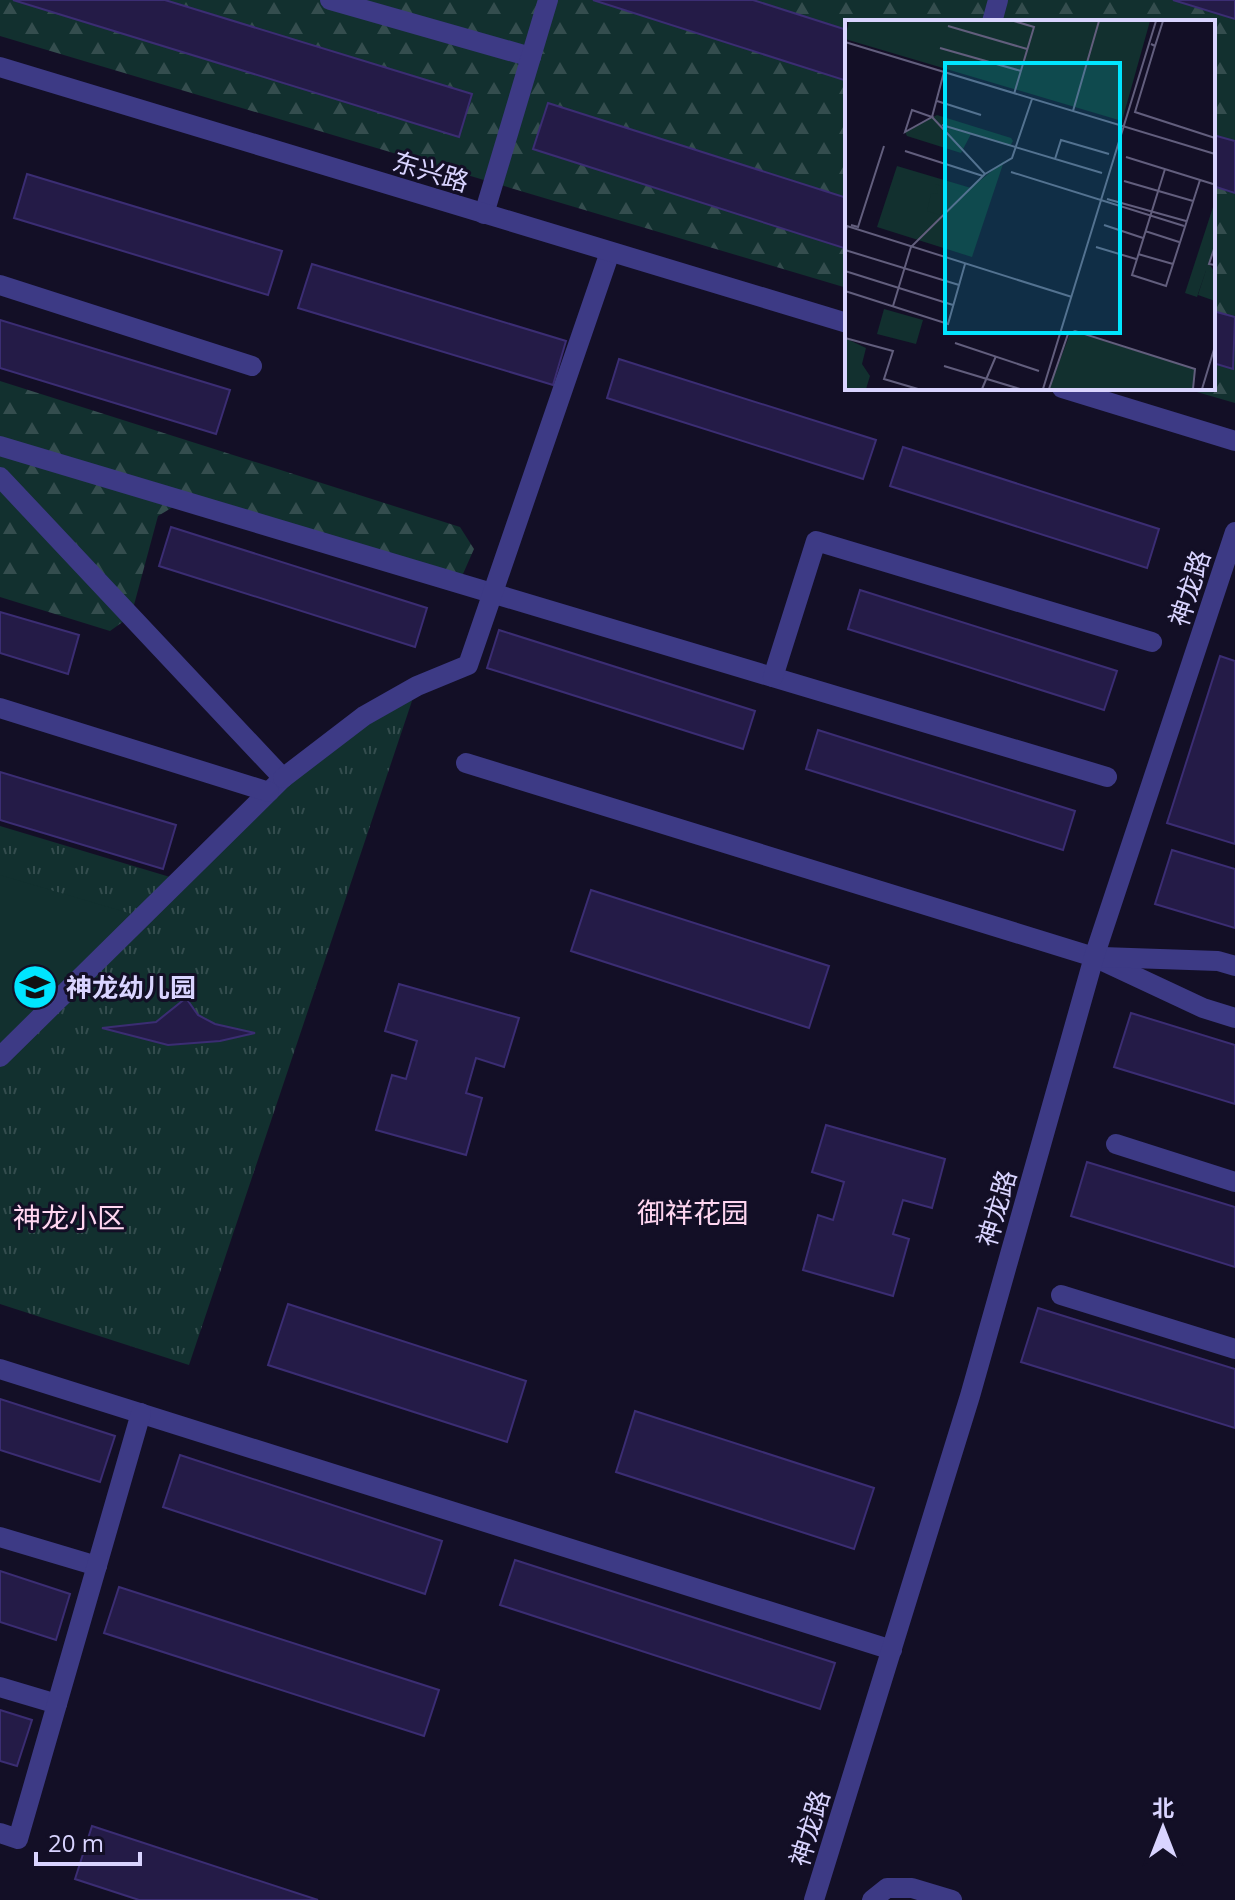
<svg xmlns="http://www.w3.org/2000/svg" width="1235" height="1900" font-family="'Open Sans','Noto Sans SC',sans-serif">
  <defs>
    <pattern id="grass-tufts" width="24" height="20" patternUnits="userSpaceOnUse" patternTransform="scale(2)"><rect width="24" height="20" fill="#12302f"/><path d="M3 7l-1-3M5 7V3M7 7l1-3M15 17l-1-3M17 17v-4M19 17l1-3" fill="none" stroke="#344d4e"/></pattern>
    <pattern id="forest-firs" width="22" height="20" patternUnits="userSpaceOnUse" patternTransform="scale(2)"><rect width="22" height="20" fill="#12302f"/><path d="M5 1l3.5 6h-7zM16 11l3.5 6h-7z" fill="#344d4e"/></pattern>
  </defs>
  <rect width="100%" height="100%" fill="#130f26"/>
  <path fill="url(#grass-tufts)" d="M417,686L189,1365L0,1304V826L180,880L283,778Z"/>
  <g fill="url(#forest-firs)">
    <path d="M0,0H1235V403L1183,388H1213V22H847V288L0,36Z"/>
    <path d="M0,381L460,527L474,549L459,583L183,501L158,516L131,616L110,631L0,597Z"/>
  </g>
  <path fill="#12302f" d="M0,875L142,917L0,1057Z"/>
  <g fill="#241b47" stroke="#3b2d73" stroke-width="2">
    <path d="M13,0H165L472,94L459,137Z"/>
    <path d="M593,0H753L847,30V81Z"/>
    <path d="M1173,0H1235V19Z"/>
    <path d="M548,103L847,198V249L533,149Z"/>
    <path d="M1213,135L1235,141V193L1213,186Z"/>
    <path d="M27,174L282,251L268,295L14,218Z"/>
    <path d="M312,264L566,341L553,385L298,308Z"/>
    <path d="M1213,311L1235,317L1233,369L1213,363Z"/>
    <path d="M0,320L230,390L216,434L0,368Z"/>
    <path d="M619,359L876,440L863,479L607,398Z"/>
    <path d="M903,447L1159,529L1147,568L890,486Z"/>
    <path d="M171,527L427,608L415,647L159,566Z"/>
    <path d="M860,590L1117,671L1104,710L848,629Z"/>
    <path d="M0,612L79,635L68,674L0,653Z"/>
    <path d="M499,630L755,711L743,749L487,668Z"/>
    <path d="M1220,656L1235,661V844L1167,823Z"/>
    <path d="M818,730L1075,811L1063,850L806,769Z"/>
    <path d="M0,772L176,825L163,869L0,820Z"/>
    <path d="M1172,850L1235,869V928L1155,904Z"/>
    <path d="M591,890L829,966L809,1028L571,951Z"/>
    <path d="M399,984L519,1018L504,1067L476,1058L466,1093L482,1098L466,1155L376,1130L392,1075L406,1079L417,1041L385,1031Z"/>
    <path d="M186,998L198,1015L215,1024L255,1033L220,1041L168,1045L102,1028L156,1022Z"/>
    <path d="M1131,1013L1235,1045V1104L1114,1067Z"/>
    <path d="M826,1125L945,1159L932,1208L903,1200L893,1234L909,1239L893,1296L803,1270L818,1215L833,1220L844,1182L812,1172Z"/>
    <path d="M1087,1162L1235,1207V1267L1071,1216Z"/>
    <path d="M288,1304L526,1381L507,1442L268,1365Z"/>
    <path d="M1038,1308L1235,1369V1428L1021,1362Z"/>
    <path d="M0,1399L115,1436L100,1482L0,1450Z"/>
    <path d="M635,1411L874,1488L854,1549L616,1472Z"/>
    <path d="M180,1455L442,1541L425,1594L163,1507Z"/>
    <path d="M515,1560L835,1663L820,1709L500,1605Z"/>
    <path d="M0,1571L70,1594L56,1640L0,1622Z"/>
    <path d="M119,1587L439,1690L424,1736L104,1633Z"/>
    <path d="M0,1710L32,1720L17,1766L0,1761Z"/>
    <path d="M92,1826L318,1900H139L75,1879Z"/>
  </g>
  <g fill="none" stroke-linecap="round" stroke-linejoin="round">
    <g stroke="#3d3a85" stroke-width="20">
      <path d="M330,0L531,57"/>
      <path d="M992,22L998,0"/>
      <path d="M484,214L548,0"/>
      <path d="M0,285L252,366"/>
      <path d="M0,446L1107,777"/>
      <path d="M0,477L283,778L0,1057"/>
      <path d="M773,677L816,541L1152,642"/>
      <path d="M0,708L269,792"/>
      <path d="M466,763L1094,957L1203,1008L1235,1018"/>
      <path d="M283,778L364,716L417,686L468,665L610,252"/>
      <path d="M1102,957L1218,961L1235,966"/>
      <path d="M1116,1144L1235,1182"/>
      <path d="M1061,1295L1235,1349"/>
      <path d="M0,1369L892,1650"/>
      <path d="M0,1537L97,1566"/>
      <path d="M0,1687L57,1704"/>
      <path d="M0,1833L18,1839L141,1413"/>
      <path d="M872,1900L887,1888H912L952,1900"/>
    </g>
    <path stroke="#3d3a85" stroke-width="20" d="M814,1900L970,1396L1094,957L1235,532"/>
    <g stroke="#3d3a85" stroke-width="20">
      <path d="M0,67L847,323"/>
      <path d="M1062,388L1235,441"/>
    </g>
  </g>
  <defs>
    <g id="school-disc" transform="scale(2.3)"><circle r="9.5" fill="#00e5ff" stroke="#130f26"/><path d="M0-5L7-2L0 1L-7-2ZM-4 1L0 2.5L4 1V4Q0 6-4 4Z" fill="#111"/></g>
  </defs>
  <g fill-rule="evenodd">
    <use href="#school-disc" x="35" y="987"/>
  </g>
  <g text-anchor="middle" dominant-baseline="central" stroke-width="6" stroke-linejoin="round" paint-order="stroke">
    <g font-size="26" fill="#d9d4ff" stroke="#130f26">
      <text transform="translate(431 171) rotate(17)">东兴路</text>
      <text transform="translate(1189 588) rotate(-72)">神龙路</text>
      <text transform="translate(996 1208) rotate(-74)">神龙路</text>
      <text transform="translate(809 1828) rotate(-73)">神龙路</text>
    </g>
    <g font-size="26" font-weight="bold" fill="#d9d4ff" stroke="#130f26" text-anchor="start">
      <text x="66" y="987">神龙幼儿园</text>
    </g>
    <g font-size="28" fill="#ffd6f0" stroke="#130f26">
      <text x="693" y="1212">御祥花园</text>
      <text x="69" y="1217">神龙小区</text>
    </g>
  </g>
  <g transform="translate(845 20)">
    <rect width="370" height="370" fill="#130f26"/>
    <path d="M159,141L127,237L32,207L52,146L126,168ZM370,181V226L364,243L370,253L361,251L352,277L340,273ZM226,311L350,349L348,369H204Z" fill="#12302f"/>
    <path d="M4,1H305L277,101L0,19ZM92,95L166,118L168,121L165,126L126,114L116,133L62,116L60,112ZM39,289L78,300L71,324L32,314ZM0,318L21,328L17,344L25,356L21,369H0Z" fill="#12302f"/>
    <path d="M90,164L120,173L98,196L82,191L86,174L93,173ZM361,250L370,253V281L353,275Z" fill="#12302f"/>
    <path fill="none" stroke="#625e7d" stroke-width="2" d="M103,6L182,29M0,22L370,134M306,24L310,26L318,1M310,26L290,92L370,118M95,28L176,51M169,74L189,7L169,1M92,81L136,95M67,90L87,97L60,112ZM228,91L254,1M97,105L257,153M60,131L138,156M281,137L368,164M210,139L216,120L264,134M320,149L287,255L321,266L355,160M166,152L339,206M140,154L167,138L187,79M279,161L348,181M262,179L341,201M6,205L13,207L39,126M259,205L298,218M300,211L334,222M0,214L2,206L227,277M370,226L364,244L370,245M251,227L291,239M0,230L114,265M293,234L328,244M0,251L108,285M0,271L103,304L120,244M48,286L66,227L140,154L87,97L99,52M0,318L48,331L39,359L73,369M110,323L194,351M99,346L175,369M137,369L151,336M198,369L311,1M204,369L223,314L230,311L350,349L348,369M357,369L370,326"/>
    <path fill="#00e5ff" fill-opacity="0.15" stroke="#00e5ff" stroke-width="4" d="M100,43H275V313H100Z"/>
    <rect width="370" height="370" fill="none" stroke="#d9d4ff" stroke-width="4"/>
  </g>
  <g transform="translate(1163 1828)" stroke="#130f26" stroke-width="6" paint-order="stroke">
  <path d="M0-6L14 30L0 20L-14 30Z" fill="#d9d4ff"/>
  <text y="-12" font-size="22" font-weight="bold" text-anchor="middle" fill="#d9d4ff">北</text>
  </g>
  <path d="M36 1852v12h104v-12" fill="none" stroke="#d9d4ff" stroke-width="4"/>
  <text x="48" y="1852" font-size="24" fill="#d9d4ff" stroke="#130f26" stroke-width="6" paint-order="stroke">20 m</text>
</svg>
